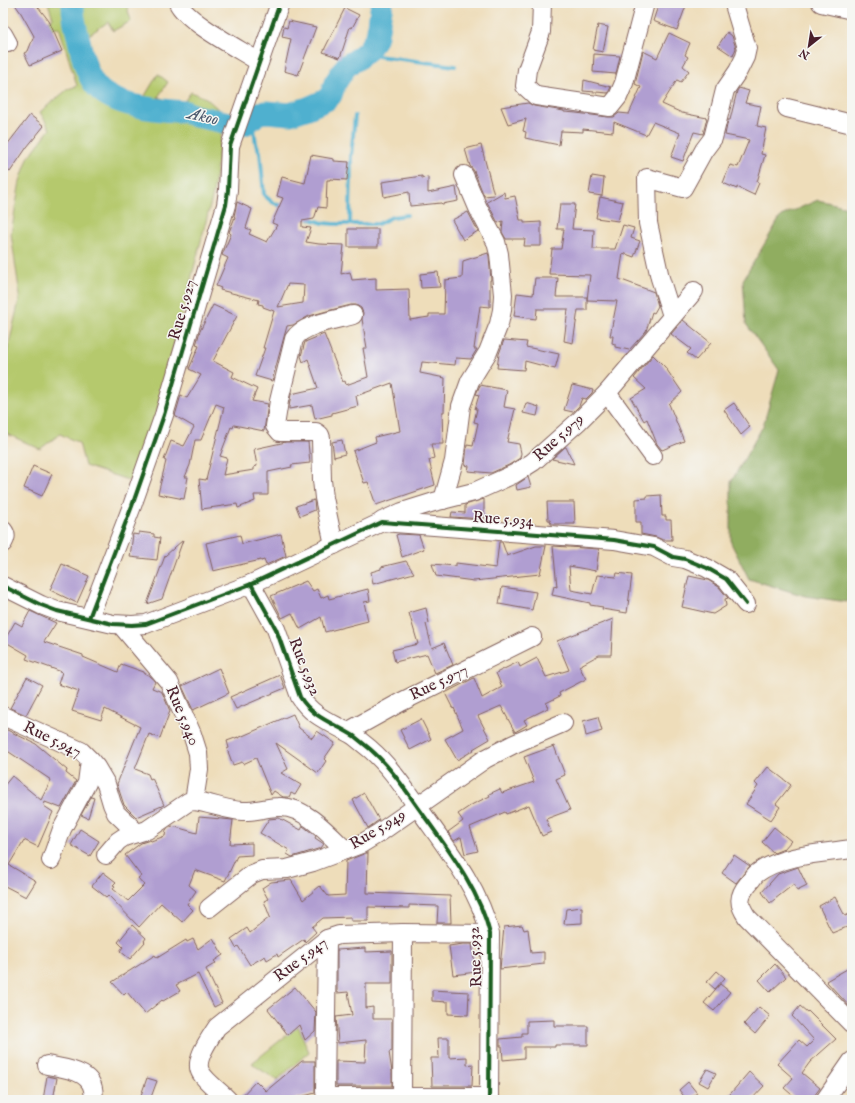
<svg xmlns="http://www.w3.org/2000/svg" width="855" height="1103" font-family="'IM FELL English',serif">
  <rect width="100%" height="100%" fill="#f6f6f2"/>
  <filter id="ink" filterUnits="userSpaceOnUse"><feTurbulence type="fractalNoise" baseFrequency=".025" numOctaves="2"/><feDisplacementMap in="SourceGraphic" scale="8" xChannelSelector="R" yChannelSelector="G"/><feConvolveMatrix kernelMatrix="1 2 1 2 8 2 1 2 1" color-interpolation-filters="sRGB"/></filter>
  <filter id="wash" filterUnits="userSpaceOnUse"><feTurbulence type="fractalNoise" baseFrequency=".012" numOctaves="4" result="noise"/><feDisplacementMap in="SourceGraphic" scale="16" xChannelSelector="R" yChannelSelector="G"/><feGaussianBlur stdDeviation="0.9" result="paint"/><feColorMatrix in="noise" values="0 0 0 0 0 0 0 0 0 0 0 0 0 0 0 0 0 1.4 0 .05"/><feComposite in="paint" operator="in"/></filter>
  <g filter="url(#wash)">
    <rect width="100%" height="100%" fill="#eeddba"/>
    <g fill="#b5c96d" stroke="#80744c">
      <path d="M48,3H126L131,21L113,31L108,22L83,39L98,66L93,76L115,93L143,99L158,74L168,82L158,97L181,106L191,92L206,98L218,109L222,116V129L213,194L148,447L131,481L85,466L79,443L60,434L40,449L5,433L3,413V370L20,296L11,234L20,181L28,158L50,129L40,112L68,89L77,86L59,27L48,29L46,22L53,18Z"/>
      <path d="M298,1026L309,1052L277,1080L258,1068L252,1063Z"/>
    </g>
    <path fill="#90ad60" stroke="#6d6646" d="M818,200L852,208V596L847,602L805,596L749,579L731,543V482L763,426L779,370L746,324L743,280L781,216Z"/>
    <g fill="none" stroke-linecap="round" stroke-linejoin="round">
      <g stroke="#50b0cf" stroke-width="4">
        <path d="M362,54L455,66"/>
        <path d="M251,120L253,121L256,144L260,152L264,195L272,202L283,207"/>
        <path d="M308,218L323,223L334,224H378L392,217L407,215"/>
        <path d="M350,224L351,156L355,116"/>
      </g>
      <path stroke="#50b0cf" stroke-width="23" d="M73,3C72,18 77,30 80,45C83,59 87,76 97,87C116,108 160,110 186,112L195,116L239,125C247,125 252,119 258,113L267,112L290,114L308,108L326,100L331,95L335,83L347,65L356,60L368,50L377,36L382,3"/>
    </g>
    <g id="blocks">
      <g fill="#b09ed1" fill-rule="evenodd">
        <path d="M14,3H35L49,21L62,51L30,65L24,53L28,51L34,36L21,13Z"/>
        <path d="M659,3H687L677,30L653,21Z"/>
        <path d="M345,8L359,15L352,28L350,27L340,58L323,52Z"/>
        <path d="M289,21L316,27L298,75L284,71L291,39L282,37L284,27L287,28Z"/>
        <path d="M598,25L608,27L603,52L593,50Z"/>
        <path d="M727,32L732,36L736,48L733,56L718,46Z"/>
        <path d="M669,33L690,43L685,55L688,57L683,66L689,71L681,82L677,80L662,104L682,113L707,118L703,134L694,132L683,161L671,157L680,133L653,122L646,135L614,122L613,132L583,129V132L561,131L559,145L525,138L526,132L523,131L526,119L508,124L501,107L528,103L534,106L564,111V112L576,113L608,117H614L619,113L629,114L641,87L635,84L643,51L657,58Z"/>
        <path d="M594,54L620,56L616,74L593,72Z"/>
        <path d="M584,80L611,87L608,93L583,91Z"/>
        <path d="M739,88L749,91L745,103L761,106L757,126L766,128L761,154L765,155L757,182L759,183L754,195L737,187V189L723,183L730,165L738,167L749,140L725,135L728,120H730L737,91Z"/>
        <path d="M30,115L44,126L27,147L10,172L3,166V150Z"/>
        <path d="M481,145L494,195L484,196L474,171L470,166L465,149Z"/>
        <path d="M311,155L334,159V161L349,162L347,180L330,179V180H327L326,208L318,207L314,219L302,221V227L311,228L306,242L319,244L344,245L341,274L350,272L352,280L376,278V290L409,289L410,320L429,317V314H444L445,280L462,278L463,261L488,253L489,256L491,280H490V307L480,306L474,349H477L471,359L456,358L455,365L422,362L420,373L445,378L444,412H442L443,444H431L434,458L429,460L435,485L376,505L368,482L364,483L353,451L376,442L375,437L400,431L392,383L356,396L358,406L332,413V415L315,419L312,405L289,409V407L291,394L318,388L308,359L303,362L301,356L305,342L324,334L343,382L345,381L346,385L368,377L363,348H367L362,319L363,313L361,308L356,305H351L327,311L309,316L293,325L287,326L272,381L255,376L265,348H263L274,311L263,307V305L258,304L259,300L220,290L221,288L216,286L228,258L222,255L231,234L229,232L235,217L234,216L237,202L252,209L246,228L251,230L249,234L267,242L277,225L272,223L283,198L277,196L282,177L305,183ZM288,284L304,285L303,303L278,307Z"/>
        <path d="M422,176V178L428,177V193L456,187L458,201L442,204L441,203L410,206L409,192L384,197L382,182Z"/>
        <path d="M592,176L604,178L602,196L589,194Z"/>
        <path d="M504,192L505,198L515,196L520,220H524V223L541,222V246H524L525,239H506L502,232L503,221L498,223L487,202Z"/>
        <path d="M600,197L623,202L618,221L596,218Z"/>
        <path d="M560,204H575L572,229L594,230L593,249H615L623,225L634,228L631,238L640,241L634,257L623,253L619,279L654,292L658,306L654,313L652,312L646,331L629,350L615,347V344L612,343L613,336H610L617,301L587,300L590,275L549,274L552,249H561L564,229H557Z"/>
        <path d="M468,212L478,231L463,240L452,220Z"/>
        <rect x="348" y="229" width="30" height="18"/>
        <path d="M438,272L440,287L421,288L420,274Z"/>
        <path d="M535,278H558L556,297H587V310H578L573,343L564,341L568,309H537L536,319L514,316L517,293L533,295Z"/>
        <path d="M213,305L237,316L213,361L234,372L232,377L257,389L252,401L268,404L264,431L234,425L233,428L231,427L220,456L227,458L223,475L254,470V467L257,466L254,449L286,442H308L310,463L291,465L292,467L268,472V495H254L255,501L238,508L237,504L202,509L199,479L206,480L224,407L216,404L201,440H195L190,465L185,477H188L184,499L158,494L166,461L164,460L171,441L184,446L194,427L175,416L181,395L187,398L201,375L189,369L199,346L196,345L200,331Z"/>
        <path d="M683,320L711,343L696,360L687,353L691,349L671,334Z"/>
        <path d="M504,340L527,342L526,347L559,354L555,369L525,361L524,370L497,368L499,354Z"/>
        <path d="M653,355L665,367L682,392L669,404L684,441L662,450L657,444L647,419L644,421L631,398L646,389L634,378Z"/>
        <path d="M480,385L507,390L504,407L515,409L507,442L519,444L521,453L520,458L509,465L491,473L468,471L469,466L465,465L467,445L473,446L478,423L474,422L477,409H475L479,395L476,394Z"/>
        <path d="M572,385L593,390L592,393L586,399L582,398L579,406L573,412L564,410Z"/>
        <path d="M526,403L539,407L537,416L523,413Z"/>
        <path d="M734,403L750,427L741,435L724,410Z"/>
        <path d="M342,440L345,454L334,457L332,442Z"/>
        <path d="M565,447H566L574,464L552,459Z"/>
        <path d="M33,466L52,474L42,496L24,488Z"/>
        <path d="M528,477L531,487L517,490L516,485Z"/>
        <path d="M661,495L662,516H666V520H671L672,540H663L656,537L641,534V522H636V499L647,498V496Z"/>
        <path d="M484,499V519L451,517L452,512L465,513V505Z"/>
        <path d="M314,500L315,510L300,516L296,506Z"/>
        <path d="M547,502H574L575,524H551L550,520H548Z"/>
        <path d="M139,532L154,534V537L160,538L157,560L130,557L133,534L139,535Z"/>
        <path d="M281,534L286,556L266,565L264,560L261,561V560L213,571L206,543L240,535L242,544Z"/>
        <path d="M399,534L419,535L424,549L402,557L396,535Z"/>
        <path d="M183,540L162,599L147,604L165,556Z"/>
        <path d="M499,542H502L507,556L536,546H546L540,574L474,581L436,576L432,564L456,566V563L496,568Z"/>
        <path d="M553,546L599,549L596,571L569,566L571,590L592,594L597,575L616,577L617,573L632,575L627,613L602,609L603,607L590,605V603L552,595L554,586L557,587Z"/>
        <path d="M406,561L414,573L373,584L371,572L381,569V567Z"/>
        <path d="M62,564L89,576L77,603L50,590Z"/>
        <path d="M689,576L708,580L719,587L728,598L725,599L726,606L713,614L682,607Z"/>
        <path d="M306,581L313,591L317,589L321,598L328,595L329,599L368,589L370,601L364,602L368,621L325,632L321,617L300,629L292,613L282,618L271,596Z"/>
        <path d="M502,587L536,592L532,610L499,604Z"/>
        <path d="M426,608L429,623L426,624L432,648L444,643L453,665L435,673L427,654L395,662L392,650L418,644L409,613Z"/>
        <path d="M30,611L56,623L44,642L83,655V657L118,672L121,664L144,672V673L150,676L155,682L152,688L162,692L170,711L160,738L149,734L135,769L148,774L150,779L152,778L164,805L136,817L124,805L117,784L140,727L105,709L101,720L72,711L79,691L58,684L62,672L26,659L28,655L4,641L15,622L22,626Z"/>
        <path d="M613,619L611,655H599L579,666L586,679L559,693L560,696L546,703L548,708L524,720L527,725L515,732L501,706L478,716L490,739L473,749L474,750L457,760L445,739L463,729L454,708L453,709L445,693L474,678L482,698L502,687L496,673L518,662L520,667L537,658L546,677L569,670L557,641Z"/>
        <path d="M219,668L229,693L193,710L182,686Z"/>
        <path d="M280,675L285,688L236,709L230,697Z"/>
        <path d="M27,677L42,685L26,715L10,708Z"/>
        <path d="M293,714L299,728L312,738L317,731L335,743L324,759L326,761L318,773L276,743L288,769L281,773L301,785L295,795L291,793L289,797H283L274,791L271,795L256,758L243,764L242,762L233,765L227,749L229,748L227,741L238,737V738Z"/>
        <path d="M598,717L602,731L586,736L583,721Z"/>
        <path d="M421,719L431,739L410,750L400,730Z"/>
        <path d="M3,728L36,744L67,770L66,773L76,781L61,808L45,802L44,806L53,812L38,847L24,840L9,865L36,881L26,897L3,885V787L12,776L41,800L51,780L3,748Z"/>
        <path d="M554,746L565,775L556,779L570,810L546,819L551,832L542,836L529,805L506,814L505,812L470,827L478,851L465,854L461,837L454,841L448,832L463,821L458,814L473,804L490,796L489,794L500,789L502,793L534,782L524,757Z"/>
        <path d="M768,767L791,785L776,804L780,807L771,820L746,804L758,786L755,783Z"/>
        <path d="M364,793L379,820L368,828L353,800Z"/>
        <path d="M91,797L94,798L88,818L81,815Z"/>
        <path d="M199,817L233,820L230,844L252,843V855L237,856L225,881L195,870L189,885L196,891L187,904L193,910L182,922L161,903L139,927L108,895L106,897L92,886L103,872L116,882L113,885L115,886L113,889L128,901L144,885L138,878L141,876L125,855L141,843L150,840L151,841L165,836L166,830L172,826L197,833Z"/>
        <path d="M279,818L301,830L303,826L316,836L315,838L324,844L321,848L292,857L287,854L289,850L260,833L269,819Z"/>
        <path d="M774,827L791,841L784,849L774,853L762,842Z"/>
        <path d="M80,829L99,841L90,856L71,845Z"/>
        <path d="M366,853H368L367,893L450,896L451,923H437L438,906L409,905V908L368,907V921H351V917L323,918L312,927L316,932L305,942L304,939L278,957L277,954L267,960L265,956L250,965L238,946L236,948L231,939L247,928L250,933L270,917L264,901L268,899L262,888L271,882L291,880L303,900L320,886L328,896L345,895L346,861Z"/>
        <path d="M734,855L750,866L736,883L722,873Z"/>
        <path d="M798,867L807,886L797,891L794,884L770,903L762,892L778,874Z"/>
        <path d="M835,897L845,916L852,913V925L832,933L819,906Z"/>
        <path d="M582,907V923L564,924L566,909Z"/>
        <path d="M132,925L146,938L144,941L145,942L130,959L120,951L123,947L118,942Z"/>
        <path d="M522,925L524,930L528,929L531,953L544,952V964L500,969L504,927Z"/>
        <path d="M213,938L223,955L214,961L216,963L206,969L222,1003L214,1007L198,974L176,985L180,991L163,1001L162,1000L145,1014L127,992L124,995L112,982L155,955L157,958L186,940L187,942L193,939L198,949Z"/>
        <path d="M463,944H472L476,972L453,975L449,946Z"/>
        <path d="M365,948V952L392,951V984H366V1008L373,1007V1019H392V1051L389,1052L392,1072V1086H336V1061L365,1062L366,1040L338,1043L336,1017L352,1015L348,992L337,993V950Z"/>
        <path d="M775,964L786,977L770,992L759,980Z"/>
        <path d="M847,969L852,977V1009L826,981Z"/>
        <path d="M717,971L725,978L715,989L707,982Z"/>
        <path d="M720,984L730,992L714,1011L704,1003Z"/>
        <path d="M295,987L316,1012L315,1031L305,1040L299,1025L288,1035L268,1009Z"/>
        <path d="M432,990L469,992L468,1015L448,1014V1002L432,1001Z"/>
        <path d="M800,1006L807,1012L808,1011L836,1039L810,1062L802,1073L820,1088L811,1100H798L784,1088L793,1078L777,1064L799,1040L807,1047L814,1040L792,1016Z"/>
        <path d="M759,1007L770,1016L755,1034L744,1024Z"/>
        <path d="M554,1020V1026H588V1045H555V1047H524V1058L503,1060L502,1046H500V1039L522,1037V1033H527V1021Z"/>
        <path d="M438,1038H449V1058L467,1057V1065L473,1064L472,1086H432L431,1058H439Z"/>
        <path d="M302,1061H315V1093L290,1100H238L256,1081L266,1091Z"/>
        <path d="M707,1069L716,1073L708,1087L699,1082Z"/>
        <path d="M749,1072L764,1086L751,1100H725Z"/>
        <path d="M47,1076L57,1078L53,1100H43Z"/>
        <path d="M147,1078L157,1081L150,1100L140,1098Z"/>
        <path d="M688,1082L697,1093L687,1100L679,1090Z"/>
      </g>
    </g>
  </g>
  <g filter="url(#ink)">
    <use href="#blocks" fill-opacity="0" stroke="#83625d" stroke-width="1"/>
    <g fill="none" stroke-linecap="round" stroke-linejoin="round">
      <g stroke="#83625d" stroke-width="20">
        <g id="minor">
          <path d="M178,3C187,22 239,49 259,62"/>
          <path d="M542,3L541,32L527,70L525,86L536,96L610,107L618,97L624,83L645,3"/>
          <path d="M821,3L852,10"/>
          <path d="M3,34L8,43"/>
          <path d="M787,108L852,124"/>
          <path d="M672,316L660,278L648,223L647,178L683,188L704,150L713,138L725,90L738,71L745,57L747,48L735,8"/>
          <path d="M607,393L653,456"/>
          <path d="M443,500L454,461L461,406L470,381L488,352L499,324L502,310L503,295L499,254L496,242L478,208L464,175"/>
          <path d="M382,521L402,512L434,502L474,492L514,474L533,462L579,421L607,393L694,291"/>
          <path d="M3,530C7,535 6,538 3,543"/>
          <path d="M334,545L324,498L322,480L321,438L320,435L316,432H280L275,426L279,401L294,339C303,324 336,320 353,315"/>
          <path d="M251,584L382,522L576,537L614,540L654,547L673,557L685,559L707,568L726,579L746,604"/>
          <path d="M3,586L41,605L57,611L113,624L132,625L146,624L251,584L276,629L300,697C313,718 334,723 354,736C359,740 365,745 370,749C391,767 406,791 422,813C449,851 479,889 490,934L489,1100"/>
          <path d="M89,618L132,506L164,415L226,205L228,190L230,146L280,3"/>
          <path d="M121,625L169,682L192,734L198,753L199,769L194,801C210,803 226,810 242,811C254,812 267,807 279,807C303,805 329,834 345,850"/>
          <path d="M3,716L81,751L90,760L87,783L62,829L51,860"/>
          <path d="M347,732L401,702L532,637"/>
          <path d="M90,760L96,767L106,784L112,804L116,813L137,833"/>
          <path d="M852,849C823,853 780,855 756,874C753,877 751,881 748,884C738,896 738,904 747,917L852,1024"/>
          <path d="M106,855L118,841L124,837L147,830L188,802L194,801"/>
          <path d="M209,908L252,874L262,870L287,869L313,862L361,844L379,833L485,759L514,744L563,723"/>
          <path d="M327,939L325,1092L328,1096L332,1097H489"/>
          <path d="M47,1065C67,1069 98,1071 93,1100"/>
          <path d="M402,1097L403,933"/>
          <path d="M228,1100C220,1091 207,1083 201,1073C193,1061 210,1038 217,1027L327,939L339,935L403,933L490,934"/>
          <path d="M825,1100L852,1061"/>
        </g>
      </g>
      <use href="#minor" stroke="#fff" stroke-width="18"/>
      <g stroke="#f6f6f2" stroke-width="6">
        <g id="cycleway">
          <path d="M251,584L382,522L576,537L614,540L654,547L673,557L685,559L707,568L726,579L746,604"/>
          <path d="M3,586L41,605L57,611L113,624L132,625L146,624L251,584L276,629L300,697C313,718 334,723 354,736C359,740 365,745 370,749C391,767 406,791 422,813C449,851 479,889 490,934L489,1100"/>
          <path d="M89,618L132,506L164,415L226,205L228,190L230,146L280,3"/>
        </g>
      </g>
      <use href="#cycleway" stroke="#1b5e20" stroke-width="4"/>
    </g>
  </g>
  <g text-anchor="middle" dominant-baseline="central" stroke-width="3" stroke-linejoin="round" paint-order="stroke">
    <g font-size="16" fill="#4a1f2b" stroke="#f6f6f2">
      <text transform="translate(183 310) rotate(-74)">Rue 5.927</text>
      <text transform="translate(559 438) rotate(-42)">Rue 5.979</text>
      <text transform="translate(503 520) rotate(4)">Rue 5.934</text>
      <text transform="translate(304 667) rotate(68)">Rue 5.932</text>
      <text transform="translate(439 683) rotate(-26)">Rue 5.977</text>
      <text transform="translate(182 716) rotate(67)">Rue 5.940</text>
      <text transform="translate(52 740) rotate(26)">Rue 5.947</text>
      <text transform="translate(378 830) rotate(-31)">Rue 5.949</text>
      <text transform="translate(476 957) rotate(-93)">Rue 5.932</text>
      <text transform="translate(301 960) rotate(-37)">Rue 5.947</text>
    </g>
    <g font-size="17" font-style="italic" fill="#4c596d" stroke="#f6f6f2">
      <text transform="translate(203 117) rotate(13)">Akoo</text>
    </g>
  </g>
  <rect width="855" height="1103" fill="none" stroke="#f6f6f2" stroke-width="16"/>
  <g transform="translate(809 46) rotate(210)" stroke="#f6f6f2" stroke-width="3" paint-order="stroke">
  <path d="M0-3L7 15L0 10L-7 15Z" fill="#4a1f2b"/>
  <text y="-6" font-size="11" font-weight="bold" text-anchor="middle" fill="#4a1f2b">N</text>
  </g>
</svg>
